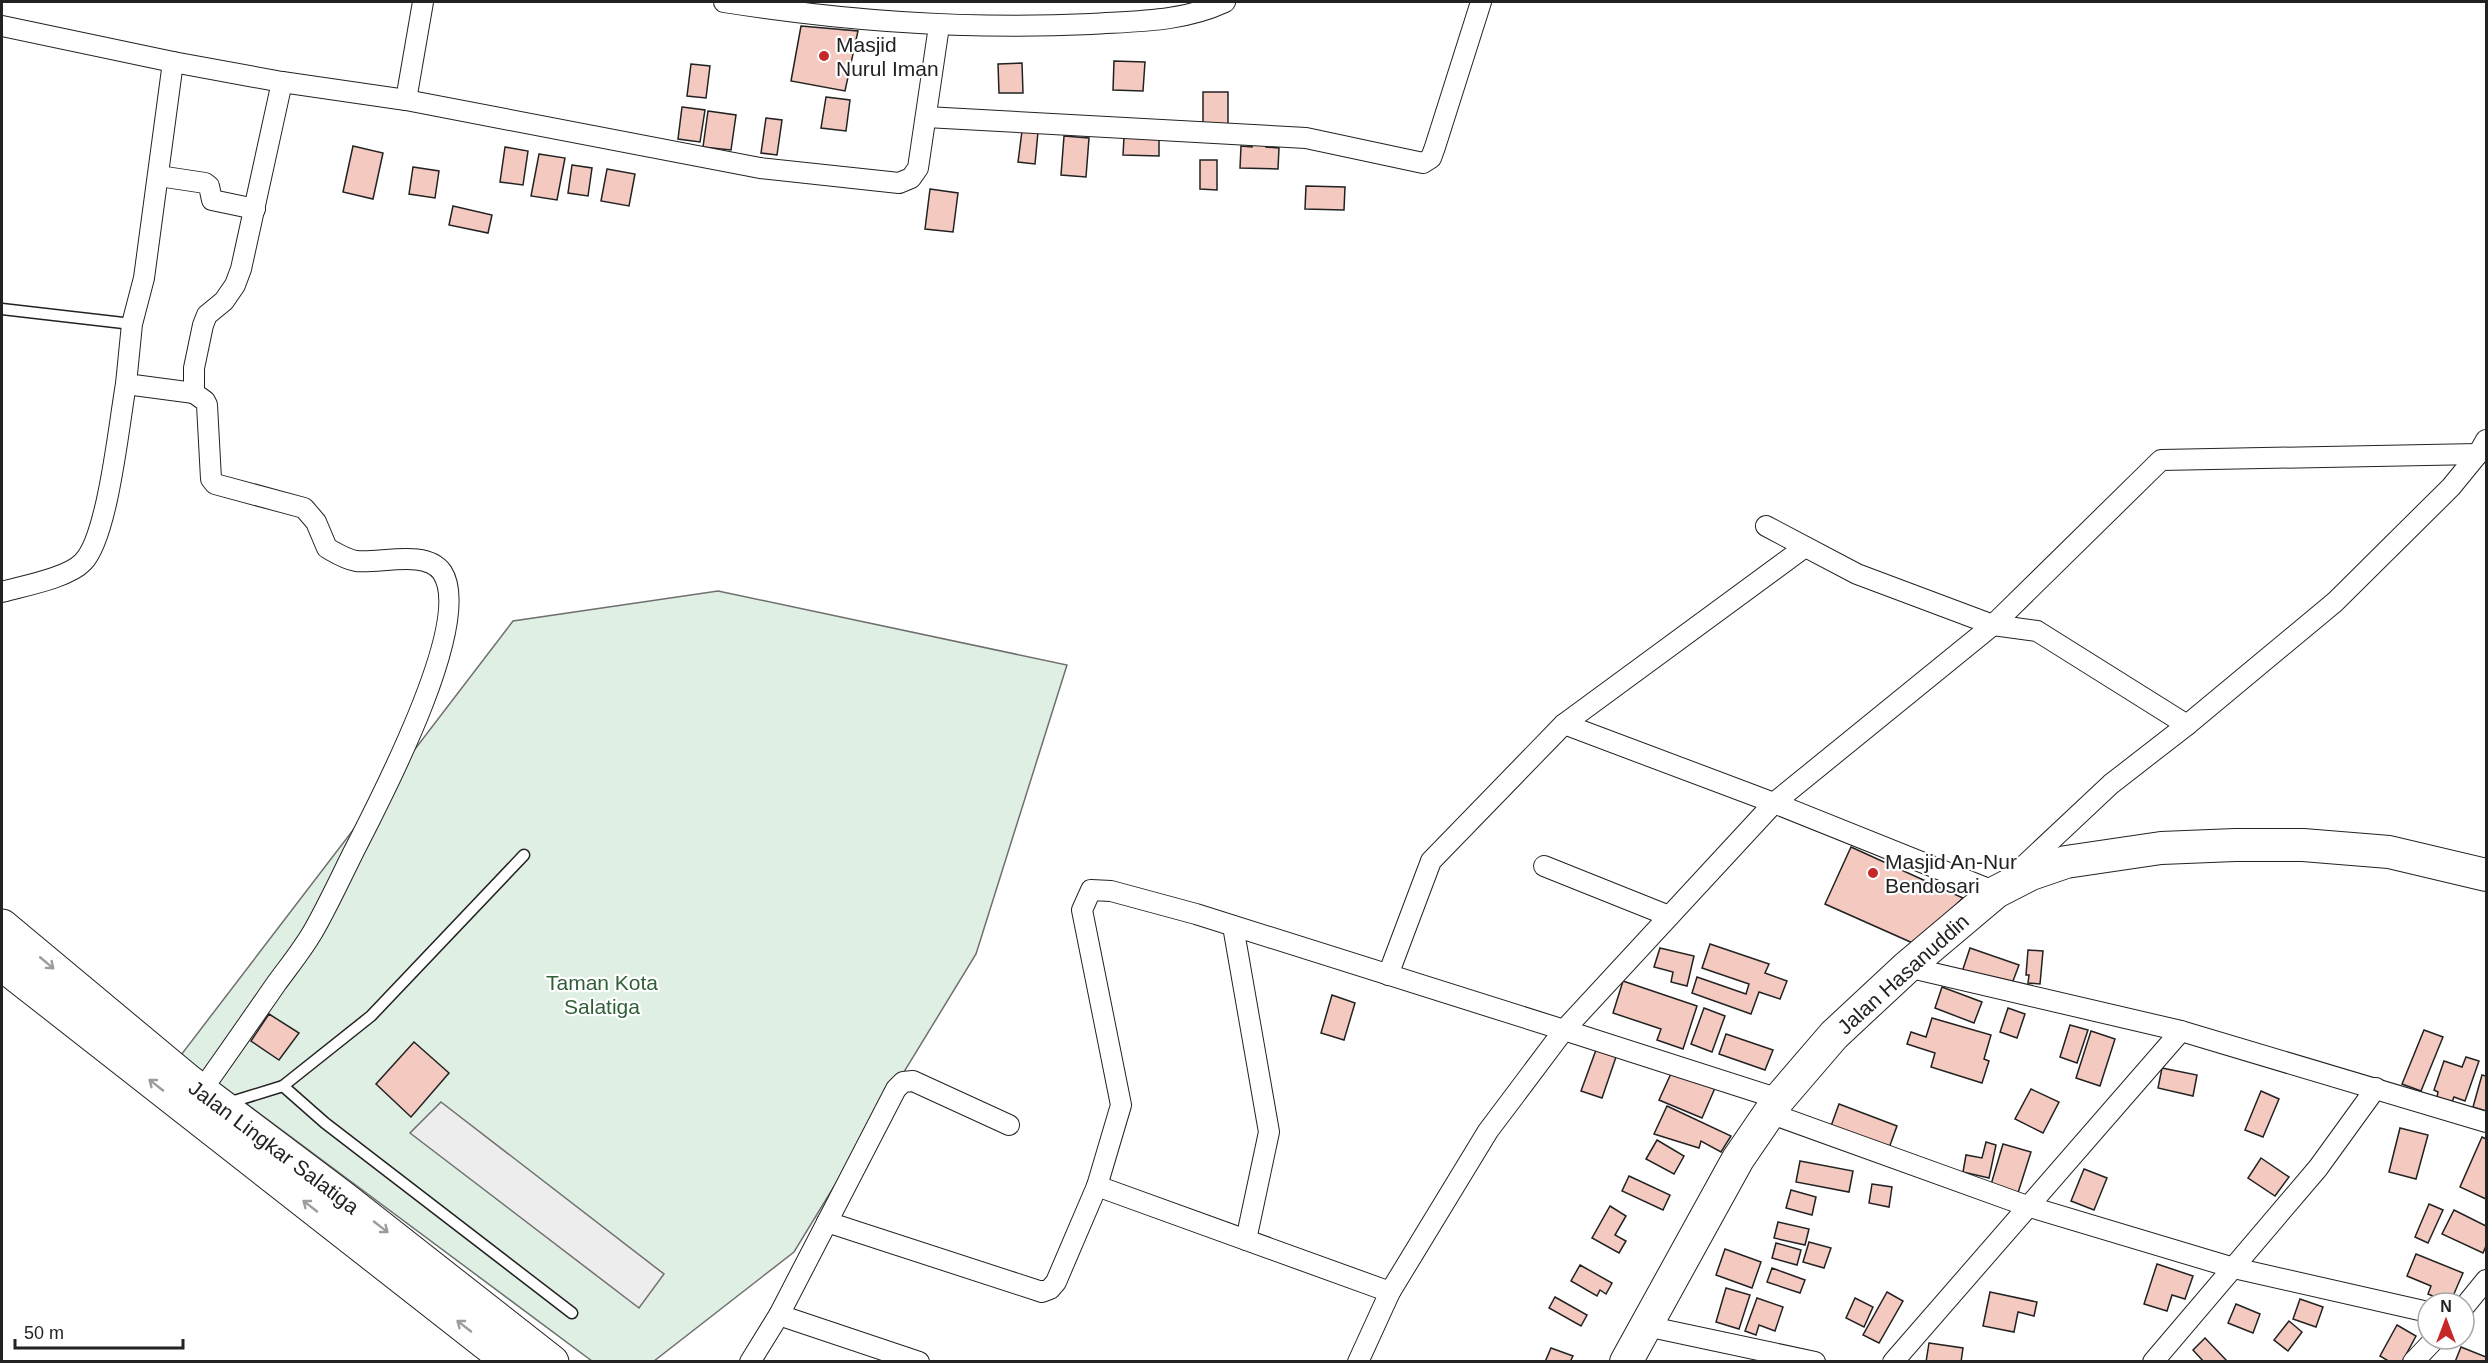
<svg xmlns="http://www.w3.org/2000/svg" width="2488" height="1363" font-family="Arial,sans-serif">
  <rect width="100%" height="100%" fill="#fff"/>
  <path fill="#e0efe3" stroke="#6f6f6f" stroke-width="1.5" d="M718,591L1067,665L976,954L794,1252L654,1361H592L181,1055L513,621Z"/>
  <path fill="#ededed" stroke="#6f6f6f" stroke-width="1.5" d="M441,1102L664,1274L639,1308L410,1133Z"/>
  <g fill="#f3c9c0" stroke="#222" stroke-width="1.5">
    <path d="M801,26L858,31L845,91L791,81Z"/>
    <path d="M1114,61L1145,62L1143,91L1113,90Z"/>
    <path d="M1022,63L1023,93H999L998,64Z"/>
    <path d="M691,64L710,66L706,98L687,96Z"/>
    <rect x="1203" y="92" width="25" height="36"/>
    <path d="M826,97L850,100L846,131L821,128Z"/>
    <path d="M682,107L705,110L700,142L678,139Z"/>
    <path d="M708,111L736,115L731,150L703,147Z"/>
    <path d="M766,118L782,120L777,155L761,153Z"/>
    <path d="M1022,131L1038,132L1035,164L1018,162Z"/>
    <path d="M1064,136L1089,138L1086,177L1061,175Z"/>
    <path d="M1124,137L1159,138V156L1123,155Z"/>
    <path d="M1252,142H1266V147L1279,148L1278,169L1240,168L1241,146L1252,147Z"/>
    <path d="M353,146L383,153L373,199L343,192Z"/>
    <path d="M505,147L528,151L523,185L500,182Z"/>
    <path d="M539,154L565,158L557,200L531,196Z"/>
    <path d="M1200,160H1217V190L1200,189Z"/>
    <path d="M572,165L592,168L588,196L568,193Z"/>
    <path d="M413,167L439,171L435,198L409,194Z"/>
    <path d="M607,169L635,174L629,206L601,201Z"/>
    <path d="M1306,186L1345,187L1344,210L1305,209Z"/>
    <path d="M930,189L958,193L953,232L925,229Z"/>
    <path d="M453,206L492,215L488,233L449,225Z"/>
    <path d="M1851,847L1963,898L1915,944L1825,904Z"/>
    <path d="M1710,944L1769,964L1765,973L1787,981L1780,999L1759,992L1751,1014L1692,993L1697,977L1746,994L1749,984L1702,968Z"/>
    <path d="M1660,948L1694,956L1687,986L1671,982L1673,972L1654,967Z"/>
    <path d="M1970,948L2019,965L2010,989L1962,972Z"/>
    <path d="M2028,950L2043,951L2040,984L2028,983L2029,975H2026Z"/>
    <path d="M1623,981L1697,1006L1683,1049L1657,1040L1661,1029L1613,1013Z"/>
    <path d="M1942,987L1982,1002L1974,1023L1935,1008Z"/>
    <path d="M1332,995L1355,1003L1344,1040L1321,1033Z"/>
    <path d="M1704,1008L1725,1016L1712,1052L1691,1044Z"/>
    <path d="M2008,1008L2025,1014L2017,1038L2000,1032Z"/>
    <path d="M269,1014L299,1033L279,1060L251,1041Z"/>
    <path d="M1932,1018L1991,1035L1984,1059L1989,1061L1982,1083L1931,1067L1935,1053L1907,1044L1911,1032L1926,1037Z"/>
    <path d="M2070,1025L2088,1030L2077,1063L2060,1057Z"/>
    <path d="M2424,1030L2443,1037L2421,1091L2402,1084Z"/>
    <path d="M2091,1031L2115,1039L2100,1086L2076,1078Z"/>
    <path d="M1726,1034L1773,1050L1765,1070L1719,1054Z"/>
    <path d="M414,1042L449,1073L411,1117L376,1084Z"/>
    <path d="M1596,1050L1616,1057L1602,1098L1581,1091Z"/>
    <path d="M2466,1057L2479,1061L2465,1101L2454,1097L2452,1102L2437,1097L2438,1092L2434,1090L2444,1061L2462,1067Z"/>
    <path d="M2162,1068L2197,1075L2193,1096L2158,1088Z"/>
    <path d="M1673,1069L1715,1088L1702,1118L1659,1100Z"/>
    <path d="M2482,1075L2486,1076V1111L2473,1107Z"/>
    <path d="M2031,1089L2059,1102L2043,1133L2015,1119Z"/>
    <path d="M2261,1091L2279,1099L2263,1137L2245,1130Z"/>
    <path d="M1839,1104L1897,1126L1889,1148L1831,1126Z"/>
    <path d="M1667,1106L1731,1136L1721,1152L1701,1141L1699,1148L1654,1134Z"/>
    <path d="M2400,1128L2428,1135L2416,1179L2389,1172Z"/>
    <path d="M2482,1137L2486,1139V1199L2460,1187Z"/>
    <path d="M1657,1140L1684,1156L1674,1174L1646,1159Z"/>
    <path d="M1986,1142L1996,1145L1989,1178L1963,1172L1966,1155L1982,1158Z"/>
    <path d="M2003,1144L2031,1152L2017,1196L1990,1188Z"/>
    <path d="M2261,1158L2289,1177L2275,1196L2248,1178Z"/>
    <path d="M1800,1161L1853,1171L1849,1192L1796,1182Z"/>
    <path d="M2084,1169L2107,1178L2094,1210L2071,1201Z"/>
    <path d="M1629,1176L1670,1195L1663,1210L1622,1191Z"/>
    <path d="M1872,1184L1892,1187L1889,1207L1869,1203Z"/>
    <path d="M1791,1190L1816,1197L1812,1215L1786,1208Z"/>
    <path d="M2429,1204L2443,1210L2428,1243L2415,1237Z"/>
    <path d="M1610,1206L1626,1216L1615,1235L1626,1241L1619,1253L1592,1238Z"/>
    <path d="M2454,1210L2486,1226V1246L2483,1253L2442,1234Z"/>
    <path d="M1778,1222L1809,1229L1805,1245L1774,1238Z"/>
    <path d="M1809,1242L1831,1248L1824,1268L1803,1262Z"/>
    <path d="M1776,1243L1801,1250L1797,1265L1772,1258Z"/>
    <path d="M1725,1249L1761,1262L1752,1288L1716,1275Z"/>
    <path d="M2416,1254L2463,1273L2450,1303L2428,1294L2431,1286L2407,1276Z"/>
    <path d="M2157,1264L2193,1276L2185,1299L2172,1295L2167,1311L2144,1304Z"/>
    <path d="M1580,1265L1612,1283L1606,1294L1600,1290L1597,1296L1571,1281Z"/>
    <path d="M1772,1268L1805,1280L1800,1293L1767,1282Z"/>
    <path d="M1726,1288L1750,1295L1739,1329L1716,1322Z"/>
    <path d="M1887,1292L1903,1301L1879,1343L1863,1335Z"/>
    <path d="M1990,1292L2037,1302L2034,1316L2018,1312L2014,1332L1983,1326Z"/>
    <path d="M1555,1297L1587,1315L1581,1326L1549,1308Z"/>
    <path d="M1757,1298L1783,1307L1775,1331L1759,1325L1756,1335L1745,1331Z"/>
    <path d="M1855,1298L1873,1307L1864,1327L1846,1318Z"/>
    <path d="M2300,1299L2323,1307L2316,1327L2293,1319Z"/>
    <path d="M2236,1304L2260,1314L2253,1333L2228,1323Z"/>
    <path d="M2289,1321L2302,1332L2288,1351L2274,1340Z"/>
    <path d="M2397,1325L2416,1336L2402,1362H2390L2380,1356Z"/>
    <path d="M2205,1338L2228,1362H2204L2193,1350Z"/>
    <path d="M1929,1343L1963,1348L1961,1362H1926Z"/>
    <path d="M2461,1347L2486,1357V1362H2455Z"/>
    <path d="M1551,1348L1573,1356L1570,1362H1545Z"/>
  </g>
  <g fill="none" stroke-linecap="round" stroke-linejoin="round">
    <g stroke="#222" stroke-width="13">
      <g id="lane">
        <path d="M2,309L132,324"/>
        <path d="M283,1086L371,1016L524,855"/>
        <path d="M228,1103L283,1086L325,1123L572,1313"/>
      </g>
    </g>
    <g stroke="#222" stroke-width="22">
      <g id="street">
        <path d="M724,2C845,21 968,30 1091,24C1138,21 1182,22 1225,2"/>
        <path d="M2,26L173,62L282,82L406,100L760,168L899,183L911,178L918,168L939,26"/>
        <path d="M173,62L144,278L132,324L126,384L194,393"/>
        <path d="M406,100L423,2"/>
        <path d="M926,117L1306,138L1423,163L1431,158L1435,147L1481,2"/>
        <path d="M159,176L205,183L209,186L212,200L255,209"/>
        <path d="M1766,526L1857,574L1993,625L2037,631L2187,725"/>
        <path d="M2,592C23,586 68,578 83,562C108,537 119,423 126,384"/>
        <path d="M1564,724L1774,803L1996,892L2111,784L2187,725L2335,602L2451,487L2478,454L2486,440"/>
        <path d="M1544,866L1669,916"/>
        <path d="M1233,926L1269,1132L1246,1240"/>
        <path d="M1907,967L2181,1031L2486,1122"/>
        <path d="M1388,975L1431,861L1564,724L1805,547"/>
        <path d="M201,1091C226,1056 251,1020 276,984C289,966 304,948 315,928C329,903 341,877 354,851C379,802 475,621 442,572C426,549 379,564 356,561C345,559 336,553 327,548L316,522L304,508L215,484L211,479L207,405L205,401L194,393V368L203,325L207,315L224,301L235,285L241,269L282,82"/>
        <path d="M1769,1113L2027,1206L2234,1268L2428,1312"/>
        <path d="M1097,1186L1390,1292"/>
        <path d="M827,1222L1042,1292L1050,1289L1056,1282L1097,1186L1121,1105L1082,910L1091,890L1111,891L1196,914L1564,1030L1774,803L1993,625L2161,460L2478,454"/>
        <path d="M2464,1307L2486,1280"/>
        <path d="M779,1315L919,1362"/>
        <path d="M1646,1326L1815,1362"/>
        <path d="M750,1362L779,1315L896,1089L903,1082L913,1081L1009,1125"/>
        <path d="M1358,1362L1390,1292L1488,1131L1564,1030L1779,1099"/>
        <path d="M1893,1362L2181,1031"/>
        <path d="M2153,1362L2318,1168L2376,1088"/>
        <path d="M2413,1362L2435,1339"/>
      </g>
    </g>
    <g stroke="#222" stroke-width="34">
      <path id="primary" d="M1626,1362L1738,1159L1779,1099L1834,1035L1907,967L1996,892L2031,874L2066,862L2161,848L2235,845H2303L2389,852L2486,875"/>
    </g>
    <g stroke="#222" stroke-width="35">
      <g id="highway">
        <path d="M2,926L188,1081L343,1198L552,1362"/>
        <path d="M2,964L510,1362"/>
      </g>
    </g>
    <use href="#lane" stroke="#fff" stroke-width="10"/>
    <use href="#street" stroke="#fff" stroke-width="20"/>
    <use href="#primary" stroke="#fff" stroke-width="32"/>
    <use href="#highway" stroke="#fff" stroke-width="33"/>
  </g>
  <defs><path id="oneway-shaft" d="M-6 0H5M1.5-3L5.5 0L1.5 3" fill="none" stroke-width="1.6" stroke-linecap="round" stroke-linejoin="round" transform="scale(1.5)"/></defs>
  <g stroke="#9c9c9c">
    <use href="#oneway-shaft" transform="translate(47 963) rotate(40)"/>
    <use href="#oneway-shaft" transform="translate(156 1085) rotate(-142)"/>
    <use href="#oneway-shaft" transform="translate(310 1206) rotate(-142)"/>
    <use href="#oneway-shaft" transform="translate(381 1227) rotate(38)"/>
    <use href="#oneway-shaft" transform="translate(464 1326) rotate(-142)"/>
  </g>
  <g fill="#c62828" stroke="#fff" stroke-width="2">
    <circle cx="824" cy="56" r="6"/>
    <circle cx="1873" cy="873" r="6"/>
  </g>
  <g text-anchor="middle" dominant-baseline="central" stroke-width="4.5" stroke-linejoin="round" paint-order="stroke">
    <g font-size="21" fill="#222" stroke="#fff" text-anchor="start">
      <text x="836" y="44">Masjid<tspan x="836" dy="24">Nurul Iman</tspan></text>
      <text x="1885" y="861">Masjid An-Nur<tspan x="1885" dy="24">Bendosari</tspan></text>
    </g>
    <g font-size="21" fill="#222" stroke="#fff">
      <text transform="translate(1903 974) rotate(-42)">Jalan Hasanuddin</text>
      <text transform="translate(274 1147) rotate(37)">Jalan Lingkar Salatiga</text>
    </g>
    <g font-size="21" fill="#2f5e38" stroke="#fff">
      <text x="602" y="982">Taman Kota<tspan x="602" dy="24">Salatiga</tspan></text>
    </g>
  </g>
  <rect width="2488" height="1363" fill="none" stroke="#222222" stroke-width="6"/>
  <g transform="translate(2446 1321)"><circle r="28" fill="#ffffff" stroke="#a7a7a7" stroke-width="1.5"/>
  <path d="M0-4.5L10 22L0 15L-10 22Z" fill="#c62828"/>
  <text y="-9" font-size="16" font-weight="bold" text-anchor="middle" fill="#222222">N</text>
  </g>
  <path d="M15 1339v9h168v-9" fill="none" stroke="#222222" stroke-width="3"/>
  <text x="24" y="1339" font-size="18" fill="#222222" stroke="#ffffff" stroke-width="4.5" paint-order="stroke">50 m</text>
</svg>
